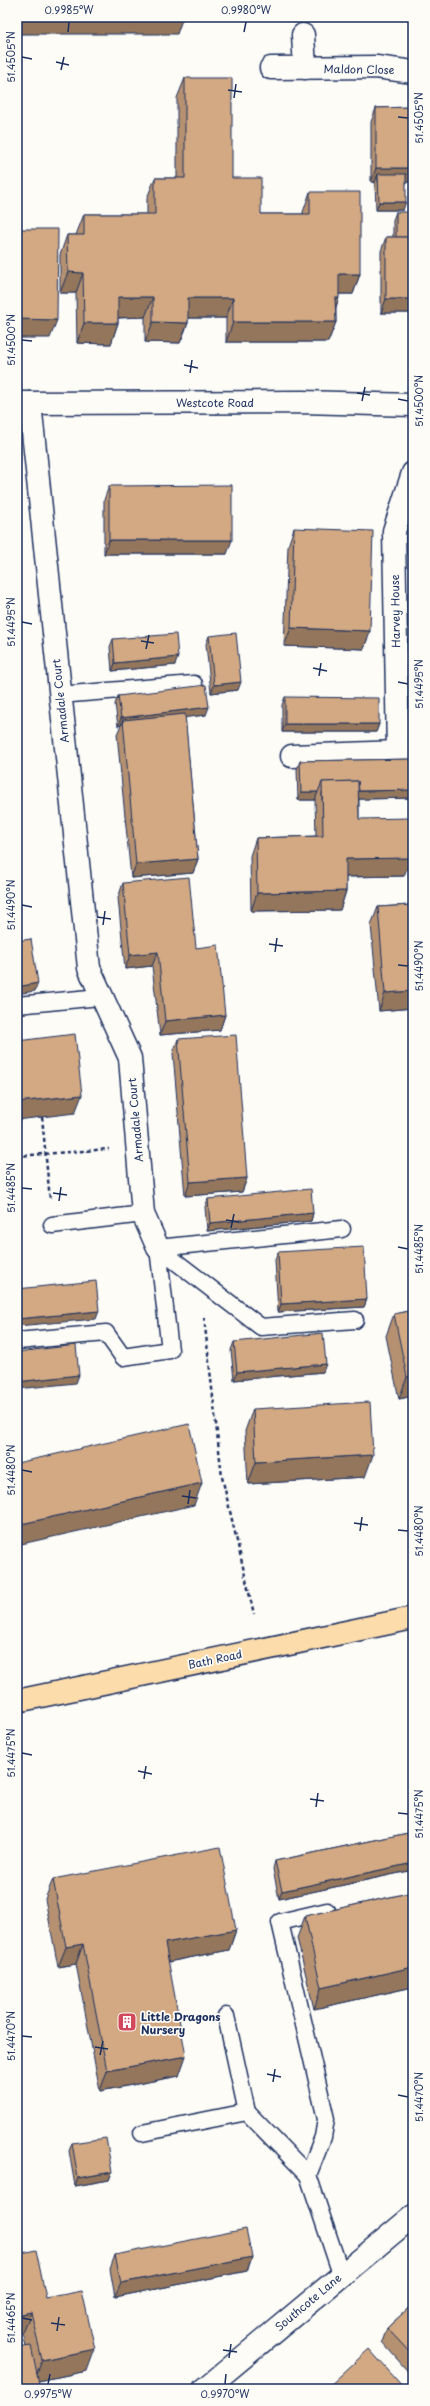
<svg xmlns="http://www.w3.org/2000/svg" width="430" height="2406" font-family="'Playpen Sans',sans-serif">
  <rect width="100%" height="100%" fill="#fdfcf7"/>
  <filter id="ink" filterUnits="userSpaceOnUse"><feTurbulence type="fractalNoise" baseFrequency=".025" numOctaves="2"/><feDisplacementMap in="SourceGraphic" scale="8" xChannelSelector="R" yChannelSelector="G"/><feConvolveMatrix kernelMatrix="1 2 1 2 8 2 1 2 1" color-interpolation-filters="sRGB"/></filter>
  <g filter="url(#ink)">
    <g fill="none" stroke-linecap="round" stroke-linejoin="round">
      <g stroke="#1b2f5e" stroke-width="19">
        <g id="lane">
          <path d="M59,695L194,684"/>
          <path d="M17,1005L100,997"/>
          <path d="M52,1225L143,1214"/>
          <path d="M158,1248L342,1229"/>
          <path d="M17,1341L106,1333L123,1357L170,1350L158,1248L261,1327L355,1320"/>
          <path d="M327,1911L280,1922L326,2119L323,2137L308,2175L341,2274"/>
          <path d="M226,2016L247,2112L308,2175"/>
          <path d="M142,2133L247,2112"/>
        </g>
      </g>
      <g stroke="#1b2f5e" stroke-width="25">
        <g id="street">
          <path d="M303,35L305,68"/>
          <path d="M271,68L376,67L413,72"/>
          <path d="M17,403L302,402L413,405"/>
          <path d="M30,403L89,968L130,1058L143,1214L158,1248"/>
          <path d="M413,473L394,531L398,752H413"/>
          <path d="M292,756L398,752"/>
        </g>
      </g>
      <g stroke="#1b2f5e" stroke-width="25">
        <path id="secondary" d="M205,2389L413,2216"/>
      </g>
      <g stroke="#1b2f5e" stroke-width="25">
        <path id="primary" d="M17,1701L413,1618"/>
      </g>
      <g stroke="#1b2f5e" stroke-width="2.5" stroke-dasharray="4 3" stroke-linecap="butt">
        <path d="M42,1117L50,1200"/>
        <path d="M17,1156L109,1149"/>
        <path d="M204,1317L222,1477L254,1614"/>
      </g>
      <use href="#lane" stroke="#fdfcf7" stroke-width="16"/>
      <use href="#street" stroke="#fdfcf7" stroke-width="22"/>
      <use href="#secondary" stroke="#fdfcf7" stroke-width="22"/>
      <use href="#primary" stroke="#fddcac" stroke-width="22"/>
    </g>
    <g fill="#b59171" stroke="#1b2f5e">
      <path d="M185,78L232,178L261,214H303V212L310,192L360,274L353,294H339L336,308V322L328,342H226V318H188V323L180,343L145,342V317L118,318V323L111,344L77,343L76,293H60V255L67,235H76L84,214H147V198L155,178H177V98Z"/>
      <path d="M413,107V173L410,182H406L403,210H376L375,182H371V122L376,108Z"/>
      <path d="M396,212L413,313H381V251L386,237H393V220Z"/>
      <path d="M109,486L227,554H104V500Z"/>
      <path d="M294,528L370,631L364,649L284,646L288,546Z"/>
      <path d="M209,636L238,690L211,693L206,644Z"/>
      <path d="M113,639L175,665L112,671L110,647Z"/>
      <path d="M118,696L206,715L185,717L198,859L193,873L131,878L117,734L121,725L118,726L115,704Z"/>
      <path d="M285,697L379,724L376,732H282V705Z"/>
      <path d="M413,759V798L359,799V819L404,876L346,877V891L340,910L251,911L250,856L256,838L316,836L315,800H298L297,769L300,761Z"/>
      <path d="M123,883L196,948L225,1015L220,1030L160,1035L152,966L125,969L118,898Z"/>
      <path d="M413,894V1008L379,1011L371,925L378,907L409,905Z"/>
      <path d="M178,1039L247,1178L242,1192L185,1196L173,1053Z"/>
      <path d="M208,1199L313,1213L311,1221L207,1231L205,1207Z"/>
      <path d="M278,1252L367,1299L364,1307L278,1312L275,1260Z"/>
      <path d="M413,1310V1396L399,1399L386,1336L394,1314Z"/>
      <path d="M234,1342L323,1372L234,1380L231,1350Z"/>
      <path d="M253,1409L365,1477L248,1484L245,1431Z"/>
      <path d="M413,1832V1870L279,1899L273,1869L275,1861Z"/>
      <path d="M53,1879L236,1930L229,1950L168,1962L179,2076L100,2091L76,1964L58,1967L45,1899Z"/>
      <path d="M413,1892V1987L314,2009L297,1938L305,1916Z"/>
      <path d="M72,2143L112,2172L109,2180L75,2186L69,2151Z"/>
      <path d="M17,2254L46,2298L87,2371L38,2381L26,2347L23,2334Z"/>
      <path d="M115,2255L252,2257L247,2271L115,2297L110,2269Z"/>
      <path d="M413,2304V2375L412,2376L382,2342L387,2328Z"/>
    </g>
    <g fill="#93765c" stroke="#1b2f5e">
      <path d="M17,17H183L177,34H17Z"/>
      <path d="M376,168H413V173L410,182H378V174L375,182H371Z"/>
      <path d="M379,202H406L403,210H376Z"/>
      <path d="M68,272L83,273L76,293H60Z"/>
      <path d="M339,274H360L353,294H332Z"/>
      <path d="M118,297H153L145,317L111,318Z"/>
      <path d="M188,298H233L226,318H180Z"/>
      <path d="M335,298H339L332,318Z"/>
      <path d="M386,299H413V313H381Z"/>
      <path d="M17,319L57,320L50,338H17Z"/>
      <path d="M153,322L188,323L180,343L145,342Z"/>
      <path d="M233,322H336L328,342H226Z"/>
      <path d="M84,323H118L111,344L77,343Z"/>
      <path d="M109,540H232L227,554H104Z"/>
      <path d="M291,628L370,631L364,649L284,646Z"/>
      <path d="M178,657L175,665L112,671L115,663Z"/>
      <path d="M241,682L238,690L211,693L214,685Z"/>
      <path d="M209,707L206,715L123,725V720L121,725L118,726L121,718Z"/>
      <path d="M285,724H379L376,732H282Z"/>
      <path d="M413,790V798L322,800V792Z"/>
      <path d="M301,792H318L315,800H298Z"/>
      <path d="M411,858L404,876L339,877L346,859Z"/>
      <path d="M198,859L193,873L131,878L136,864Z"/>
      <path d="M346,891L340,910L251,911L257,893Z"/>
      <path d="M158,952L152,966L125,969L130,955Z"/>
      <path d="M38,983L35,991L17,994V987Z"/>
      <path d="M413,991V1008L379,1011L385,993Z"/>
      <path d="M225,1015L220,1030L160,1035L165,1021Z"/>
      <path d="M82,1095L75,1113L17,1120V1102Z"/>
      <path d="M247,1178L242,1192L185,1196L190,1182Z"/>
      <path d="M313,1213L311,1221L207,1231L210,1223Z"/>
      <path d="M367,1299L364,1307L278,1312L281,1304Z"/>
      <path d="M99,1311L96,1319L17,1326V1319Z"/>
      <path d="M326,1364L323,1372L234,1380L237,1372Z"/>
      <path d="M79,1375L76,1383L17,1389V1382Z"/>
      <path d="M413,1376V1396L399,1399L407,1377Z"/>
      <path d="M373,1455L365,1477L248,1484L256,1462Z"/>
      <path d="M202,1483L194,1505L17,1545V1525Z"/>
      <path d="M413,1863V1870L279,1899L282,1891Z"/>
      <path d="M236,1930L229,1950L157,1964L165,1943Z"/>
      <path d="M83,1944L76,1964L58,1967L66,1947Z"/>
      <path d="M413,1967V1987L314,2009L321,1988Z"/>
      <path d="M186,2056L179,2076L100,2091L107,2071Z"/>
      <path d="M112,2172L109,2180L75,2186L78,2178Z"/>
      <path d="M252,2257L247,2271L115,2297L121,2283Z"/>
      <path d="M31,2312L23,2334L17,2336V2315Z"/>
      <path d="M95,2349L87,2371L34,2382L42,2360Z"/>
    </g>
    <g fill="#d2a983" stroke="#1b2f5e">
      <path d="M185,78H232V178H261V214H310V192H360V274H339V298H335L336,322H233V298H188V323L153,322V297H118V323H84L83,273L68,272L67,235H84V214H155V178H185Z"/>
      <path d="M413,107V168H376V108Z"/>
      <path d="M378,174H406V202H379Z"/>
      <rect x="396" y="212" width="17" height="25"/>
      <path d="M17,229H58L57,320L17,319Z"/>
      <rect x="386" y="237" width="27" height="62"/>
      <path d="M232,485V540H109V486Z"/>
      <path d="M294,528L373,531L370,631L291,628Z"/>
      <path d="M236,633L241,682L214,685L209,636Z"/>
      <path d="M176,634L178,657L115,663L113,639Z"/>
      <path d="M206,685L209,707L121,718L118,696Z"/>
      <path d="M285,697L379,698V724H285Z"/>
      <path d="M185,714L198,859L136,864L123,720Z"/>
      <path d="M413,759V790L359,791L358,781L322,782L318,792H301L300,761Z"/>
      <path d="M358,781L359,819L410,818L411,858L346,859V891L257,893L256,838L323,836L322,782Z"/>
      <path d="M189,877L196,948L218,945L225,1015L165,1021L158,952L130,955L123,883Z"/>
      <path d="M412,905L413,917V991L385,993L378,907Z"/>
      <path d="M31,939L38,983L17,987V941Z"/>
      <path d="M75,1034L82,1095L17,1102V1041Z"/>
      <path d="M236,1035L247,1178L190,1182L178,1039Z"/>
      <path d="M311,1189L313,1213L210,1223L208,1199Z"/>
      <path d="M364,1247L367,1299L281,1304L278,1252Z"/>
      <path d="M96,1281L99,1311L17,1319V1289Z"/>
      <path d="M413,1310V1376L407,1377L394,1314Z"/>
      <path d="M323,1333L326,1364L237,1372L234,1342Z"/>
      <path d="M76,1345L79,1375L17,1382V1352Z"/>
      <path d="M370,1402L373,1455L256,1462L253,1409Z"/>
      <path d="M189,1424L202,1483L17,1525V1463Z"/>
      <path d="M413,1832V1863L282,1891L275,1861Z"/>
      <path d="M220,1847L236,1930L165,1943L186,2056L107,2071L83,1944L66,1947L53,1879Z"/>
      <path d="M413,1892V1967L321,1988L305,1916Z"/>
      <path d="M106,2138L112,2172L78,2178L72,2143Z"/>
      <path d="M246,2229L252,2257L121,2283L115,2255Z"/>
      <path d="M36,2250L46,2298L82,2291L95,2349L42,2360L31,2312L17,2315V2254Z"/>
      <path d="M413,2304V2356L387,2328Z"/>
      <path d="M31,2346L40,2389H17V2348Z"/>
      <path d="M369,2349L404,2388L403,2389H326Z"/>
    </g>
  </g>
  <path fill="none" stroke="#1b2f5e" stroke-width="1.5" d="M68,32L69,22M244,32L246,22M22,57L32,59M56,62L69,65M61,70L64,57M228,90L242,92M234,98L236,84M398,117L408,118M22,340L32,341M184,365L198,368M190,373L192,360M357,393L370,395M398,399L408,401M362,401L365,387M22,622L32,624M141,641L154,643M146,649L149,635M313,668L327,671M319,676L321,663M398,682L408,684M22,905L32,907M97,917L111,919M103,925L105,911M269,944L283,946M275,952L277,938M398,965L408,966M22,1188L32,1189M53,1193L67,1195M59,1201L61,1187M226,1220L239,1222M231,1228L234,1214M398,1247L408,1249M22,1470L32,1472M182,1496L196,1498M188,1504L190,1490M354,1523L368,1525M398,1530L408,1531M360,1531L362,1517M22,1753L32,1755M138,1771L152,1774M144,1779L146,1766M310,1799L324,1801M316,1807L318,1793M398,1813L408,1814M22,2036L32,2037M95,2047L108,2049M100,2055L103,2041M267,2074L281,2077M273,2082L275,2069M398,2095L408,2097M22,2318L32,2320M51,2323L65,2325M57,2331L59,2317M223,2350L237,2352M229,2358L231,2344M48,2384L50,2374M225,2384L226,2374"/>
  <defs>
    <g id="building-square" transform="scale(1)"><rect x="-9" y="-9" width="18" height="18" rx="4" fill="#d1495b" stroke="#fdfcf7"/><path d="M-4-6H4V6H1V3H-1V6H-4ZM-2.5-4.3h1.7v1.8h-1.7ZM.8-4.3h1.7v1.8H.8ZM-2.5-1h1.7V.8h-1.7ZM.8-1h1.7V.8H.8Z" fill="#fff"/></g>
  </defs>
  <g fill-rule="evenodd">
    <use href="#building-square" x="127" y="2022"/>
  </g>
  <g text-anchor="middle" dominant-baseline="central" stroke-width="3.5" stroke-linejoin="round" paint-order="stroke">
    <g font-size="11" fill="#1b2f5e" stroke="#fdfcf7">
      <text transform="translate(359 69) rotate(1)">Maldon Close</text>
      <text x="215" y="402">Westcote Road</text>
      <text transform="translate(395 611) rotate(-91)">Harvey House</text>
      <text transform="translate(60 701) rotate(-96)">Armadale Court</text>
      <text transform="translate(135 1120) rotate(-95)">Armadale Court</text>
      <text transform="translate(215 1659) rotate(-12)">Bath Road</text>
      <text transform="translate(308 2302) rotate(-40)">Southcote Lane</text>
    </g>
    <g font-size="11" font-weight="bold" fill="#1b2f5e" stroke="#fdfcf7" text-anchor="start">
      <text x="141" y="2016">Little Dragons<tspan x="141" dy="13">Nursery</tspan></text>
    </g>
  </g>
  <rect width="430" height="2406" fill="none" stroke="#fdfcf7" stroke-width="44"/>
  <rect x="22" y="22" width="386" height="2362" fill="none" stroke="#1b2f5e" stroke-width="1.5"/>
  <g font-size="10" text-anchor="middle" fill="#1b2f5e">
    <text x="69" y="14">0.9985°W</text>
    <text x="246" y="14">0.9980°W</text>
    <text transform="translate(11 57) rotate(-90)" y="4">51.4505°N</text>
    <text transform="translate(419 118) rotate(-90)" y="4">51.4505°N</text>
    <text transform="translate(11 340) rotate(-90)" y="4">51.4500°N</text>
    <text transform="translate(419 401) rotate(-90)" y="4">51.4500°N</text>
    <text transform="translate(11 622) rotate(-90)" y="4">51.4495°N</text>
    <text transform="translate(419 684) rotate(-90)" y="4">51.4495°N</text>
    <text transform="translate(11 905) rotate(-90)" y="4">51.4490°N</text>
    <text transform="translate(419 966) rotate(-90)" y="4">51.4490°N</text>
    <text transform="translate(11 1188) rotate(-90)" y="4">51.4485°N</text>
    <text transform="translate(419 1249) rotate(-90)" y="4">51.4485°N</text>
    <text transform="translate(11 1470) rotate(-90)" y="4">51.4480°N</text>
    <text transform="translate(419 1531) rotate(-90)" y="4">51.4480°N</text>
    <text transform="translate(11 1753) rotate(-90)" y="4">51.4475°N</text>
    <text transform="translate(419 1814) rotate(-90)" y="4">51.4475°N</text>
    <text transform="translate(11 2036) rotate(-90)" y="4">51.4470°N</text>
    <text transform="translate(419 2097) rotate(-90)" y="4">51.4470°N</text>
    <text transform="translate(11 2318) rotate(-90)" y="4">51.4465°N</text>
    <text x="48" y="2398">0.9975°W</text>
    <text x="225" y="2398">0.9970°W</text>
  </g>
</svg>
